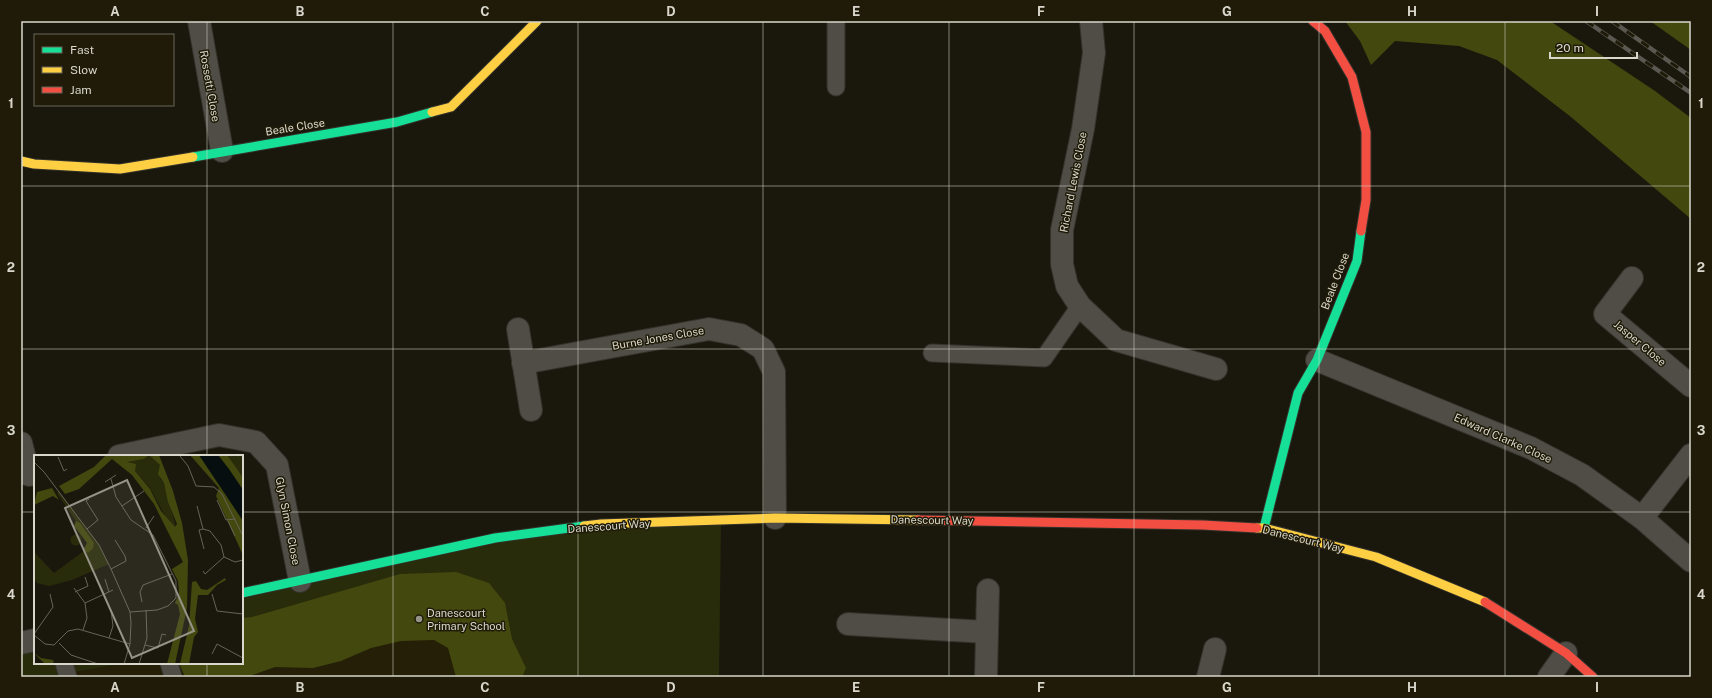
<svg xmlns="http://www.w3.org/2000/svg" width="1712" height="698" font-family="'Public Sans',sans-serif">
  <rect width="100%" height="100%" fill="#1a180d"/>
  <path fill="#251f07" d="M475,598L491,677H49L124,663H242Z"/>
  <g fill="#282c0a">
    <path d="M721,521L719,677H491L475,598L242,641V593L495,538Z"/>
    <path d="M35,640V663H124L49,677H21V643Z"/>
  </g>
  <g fill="#43480e">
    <path d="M1345,21H1550L1655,91L1691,118V219L1571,117L1497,60L1459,46L1395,41L1371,65L1360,41Z"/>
    <path d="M1650,21H1691V50Z"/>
    <path d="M456,572L489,583L505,603L512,639L526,668L522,677H456L448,648L434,640L401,641L371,648L341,661L313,668L275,667L247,677H185L179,663H242V618L252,617L400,574Z"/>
  </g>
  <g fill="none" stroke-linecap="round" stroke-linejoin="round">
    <g stroke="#33322b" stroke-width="19">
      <g id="lane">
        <path d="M836,87V21"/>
        <path d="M932,353L1044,358L1080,306"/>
        <path d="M64,663L68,677"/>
        <path d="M169,663L173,677"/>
      </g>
    </g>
    <g stroke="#33322b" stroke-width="24">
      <g id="street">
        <path d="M199,21L222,151"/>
        <path d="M1091,21L1094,53L1083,129L1062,230V264L1067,286L1080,306L1116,340L1216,369"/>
        <path d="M1632,278L1605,314L1691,386"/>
        <path d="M518,329L531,410"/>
        <path d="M1317,360L1531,448L1582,475L1642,518L1691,561"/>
        <path d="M523,363L709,329L741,335L763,349L774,372L775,518"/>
        <path d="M21,443L29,475L35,474"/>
        <path d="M119,456L219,435L256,442L277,465L300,581"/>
        <path d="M1642,518L1691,455"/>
        <path d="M848,624L986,632"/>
        <path d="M21,643L35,640"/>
        <path d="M986,677L988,590"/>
        <path d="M1208,677L1215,649"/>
        <path d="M1549,677L1566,653"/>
      </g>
    </g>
    <g stroke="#33322b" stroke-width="11">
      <g id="fast">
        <path d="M193,157L397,122L432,112"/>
        <path d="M1264,528L1298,393L1317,360L1357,261L1361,231"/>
        <path d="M242,593L495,538L584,526"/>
      </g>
    </g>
    <g stroke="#33322b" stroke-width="11">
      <g id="slow">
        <path d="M432,112L451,107L537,21"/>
        <path d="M21,161L34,164L120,169L193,157"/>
        <path d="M584,526L601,524L775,518L918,520"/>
        <path d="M1257,528H1264L1376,557L1485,602"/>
      </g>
    </g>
    <g stroke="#33322b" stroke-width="11">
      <g id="jam">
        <path d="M1313,21L1325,31L1352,77L1366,132V200L1361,231"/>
        <path d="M918,520L1203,525L1257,528"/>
        <path d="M1485,602L1566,653L1593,677"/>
      </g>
    </g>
    <use href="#lane" stroke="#4f4d45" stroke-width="17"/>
    <use href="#street" stroke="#4f4d45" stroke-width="22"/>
    <use href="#fast" stroke="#16e098" stroke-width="9"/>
    <use href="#slow" stroke="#ffcf43" stroke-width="9"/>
    <use href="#jam" stroke="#f24e42" stroke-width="9"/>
    <g stroke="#5a5850" stroke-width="4.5">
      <g id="rail">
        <path d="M1586,21L1691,93"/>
        <path d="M1612,21L1691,77"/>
      </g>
    </g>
    <use href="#rail" stroke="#1f1b08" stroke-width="3" stroke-dasharray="9" stroke-linecap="butt"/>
  </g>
  <path fill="none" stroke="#d9d7cb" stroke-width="1" stroke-opacity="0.55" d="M207,21V456M393,21V677M578,21V677M763,21V677M949,21V677M1134,21V677M1319,21V677M1505,21V677M21,186H1691M21,349H1691M21,512H35M242,512H1691M207,663V677"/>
  <circle fill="#969488" stroke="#1f1b08" stroke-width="1.5" cx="419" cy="619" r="4"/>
  <g text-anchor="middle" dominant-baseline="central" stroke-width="3" stroke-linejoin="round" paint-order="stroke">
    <g font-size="11" fill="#d9d7cb" stroke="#1f1b08">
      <text transform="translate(210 86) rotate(80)">Rossetti Close</text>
      <text transform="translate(295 127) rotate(-9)">Beale Close</text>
      <text transform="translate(1073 182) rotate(-79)">Richard Lewis Close</text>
      <text transform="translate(1335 281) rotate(-69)">Beale Close</text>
      <text transform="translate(658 338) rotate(-10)">Burne Jones Close</text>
      <text transform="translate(1640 343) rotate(40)">Jasper Close</text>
      <text transform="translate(1503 438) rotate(24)">Edward Clarke Close</text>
      <text transform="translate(932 520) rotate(1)">Danescourt Way</text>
      <text transform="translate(288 521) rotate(79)">Glyn Simon Close</text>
      <text transform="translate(609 526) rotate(-4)">Danescourt Way</text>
      <text transform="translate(1303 539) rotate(14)">Danescourt Way</text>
    </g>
    <g font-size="11" fill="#d9d7cb" stroke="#1f1b08" text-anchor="start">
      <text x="427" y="613">Danescourt<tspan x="427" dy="13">Primary School</tspan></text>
    </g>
  </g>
  <g transform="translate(34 455)">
    <rect width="209" height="209" fill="#1a180d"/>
    <path d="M115,0L126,10V23L130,28L142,72L136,70L116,33L101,16L98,9L92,7L110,4ZM186,0H209V31ZM25,36L65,90L75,109L38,125L15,131L3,128L0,124V97L20,118L58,90L23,38ZM36.5 85a5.5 5.5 0 1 1 11 0a5.5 5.5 0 1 1-11 0Z" fill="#282c0a"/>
    <path d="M72,0H115L110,4L93,7L102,9L101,16L116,34L127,56L141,72L143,69L134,47L130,28L124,19L126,10L115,0H125L139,36L148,68L154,105L153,153L141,209H133L146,159L144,150L141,148L145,139L144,126L138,114L149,107L120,49L98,20L78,4L45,34L31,39L25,31L60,12ZM156,0H165L205,57L209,66V100L182,41L185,33ZM184,0H193L203,14L209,23V35ZM18,33L25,45L19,41L0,50L3,37ZM42,66L46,68L60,88L59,93L54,98L49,95L53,88L40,71ZM191,123L192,125L183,130L174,140H164L161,164L164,177L160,182L155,209H146L155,171L158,127L162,126L167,134L173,135ZM0,198L7,203L19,205L20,209H11Z" fill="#43480e"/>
    <path d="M165,0H184L195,14L209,35V66Z" fill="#060e0f"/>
    <path fill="none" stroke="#666459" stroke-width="1" d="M146,1L154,11L162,31L180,32L188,39L209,81M24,2L30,16L33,14M0,7L10,17L65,90L77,114L96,157L97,168L96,189L90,209M77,24L82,42L97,65L119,80L142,126V143L134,151L123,155L96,157M71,27L82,20M183,45L192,65L201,64M88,51L110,36M163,51L169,74L176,76L187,90L190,102L201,107L209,105M194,66L201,81M112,73L120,61M53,74L64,65L52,46L55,44M169,74L165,75L170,94M77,114L92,106L91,101L81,85M169,116L171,119L190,102M71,124L75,137M40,133L51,148M41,137L54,131L51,122M178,139L183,156L209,159M108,147L106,137L109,130L138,119M51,148L79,135M49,175L53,163L51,148M0,179L19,152L16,139M0,180L11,189L20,190L34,176L44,174L96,189M75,183L79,171L77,155M25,188L37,200L64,209M111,190L124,193L128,179L132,180M178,199L183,189L209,203M105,209L113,183L112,155"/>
    <path fill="#969488" fill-opacity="0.15" stroke="#969488" stroke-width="2" d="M93,25L160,176L98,203L31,53Z"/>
    <rect width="209" height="209" fill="none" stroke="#d9d7cb" stroke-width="2"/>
  </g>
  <rect width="1712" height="698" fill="none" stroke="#1f1b08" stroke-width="44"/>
  <rect x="34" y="34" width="140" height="72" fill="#1f1b08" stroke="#696656"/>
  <rect x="42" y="47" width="20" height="6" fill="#16e098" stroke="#696656"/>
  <text x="70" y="54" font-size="12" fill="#d9d7cb">Fast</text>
  <rect x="42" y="67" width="20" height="6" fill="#ffcf43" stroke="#696656"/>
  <text x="70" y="74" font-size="12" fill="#d9d7cb">Slow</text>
  <rect x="42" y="87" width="20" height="6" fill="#f24e42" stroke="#696656"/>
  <text x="70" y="94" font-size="12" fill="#d9d7cb">Jam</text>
  <path d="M1550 52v6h87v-6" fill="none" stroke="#d9d7cb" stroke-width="2"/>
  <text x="1556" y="52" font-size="12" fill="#d9d7cb" stroke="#1f1b08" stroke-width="3" paint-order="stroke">20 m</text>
  <rect x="22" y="22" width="1668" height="654" fill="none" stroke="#d9d7cb" stroke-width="1.5"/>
  <g font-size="13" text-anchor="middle" font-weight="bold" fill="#d9d7cb">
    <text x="115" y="16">A</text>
    <text x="300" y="16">B</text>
    <text x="485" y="16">C</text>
    <text x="671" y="16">D</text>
    <text x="856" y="16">E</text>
    <text x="1041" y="16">F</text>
    <text x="1227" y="16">G</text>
    <text x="1412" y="16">H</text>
    <text x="1597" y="16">I</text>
    <text x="11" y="108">1</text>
    <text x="1701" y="108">1</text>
    <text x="11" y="272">2</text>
    <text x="1701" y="272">2</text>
    <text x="11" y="435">3</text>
    <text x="1701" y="435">3</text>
    <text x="11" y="599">4</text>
    <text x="1701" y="599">4</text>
    <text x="115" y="692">A</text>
    <text x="300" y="692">B</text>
    <text x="485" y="692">C</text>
    <text x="671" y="692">D</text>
    <text x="856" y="692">E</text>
    <text x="1041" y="692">F</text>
    <text x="1227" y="692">G</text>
    <text x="1412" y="692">H</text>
    <text x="1597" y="692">I</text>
  </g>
</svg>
